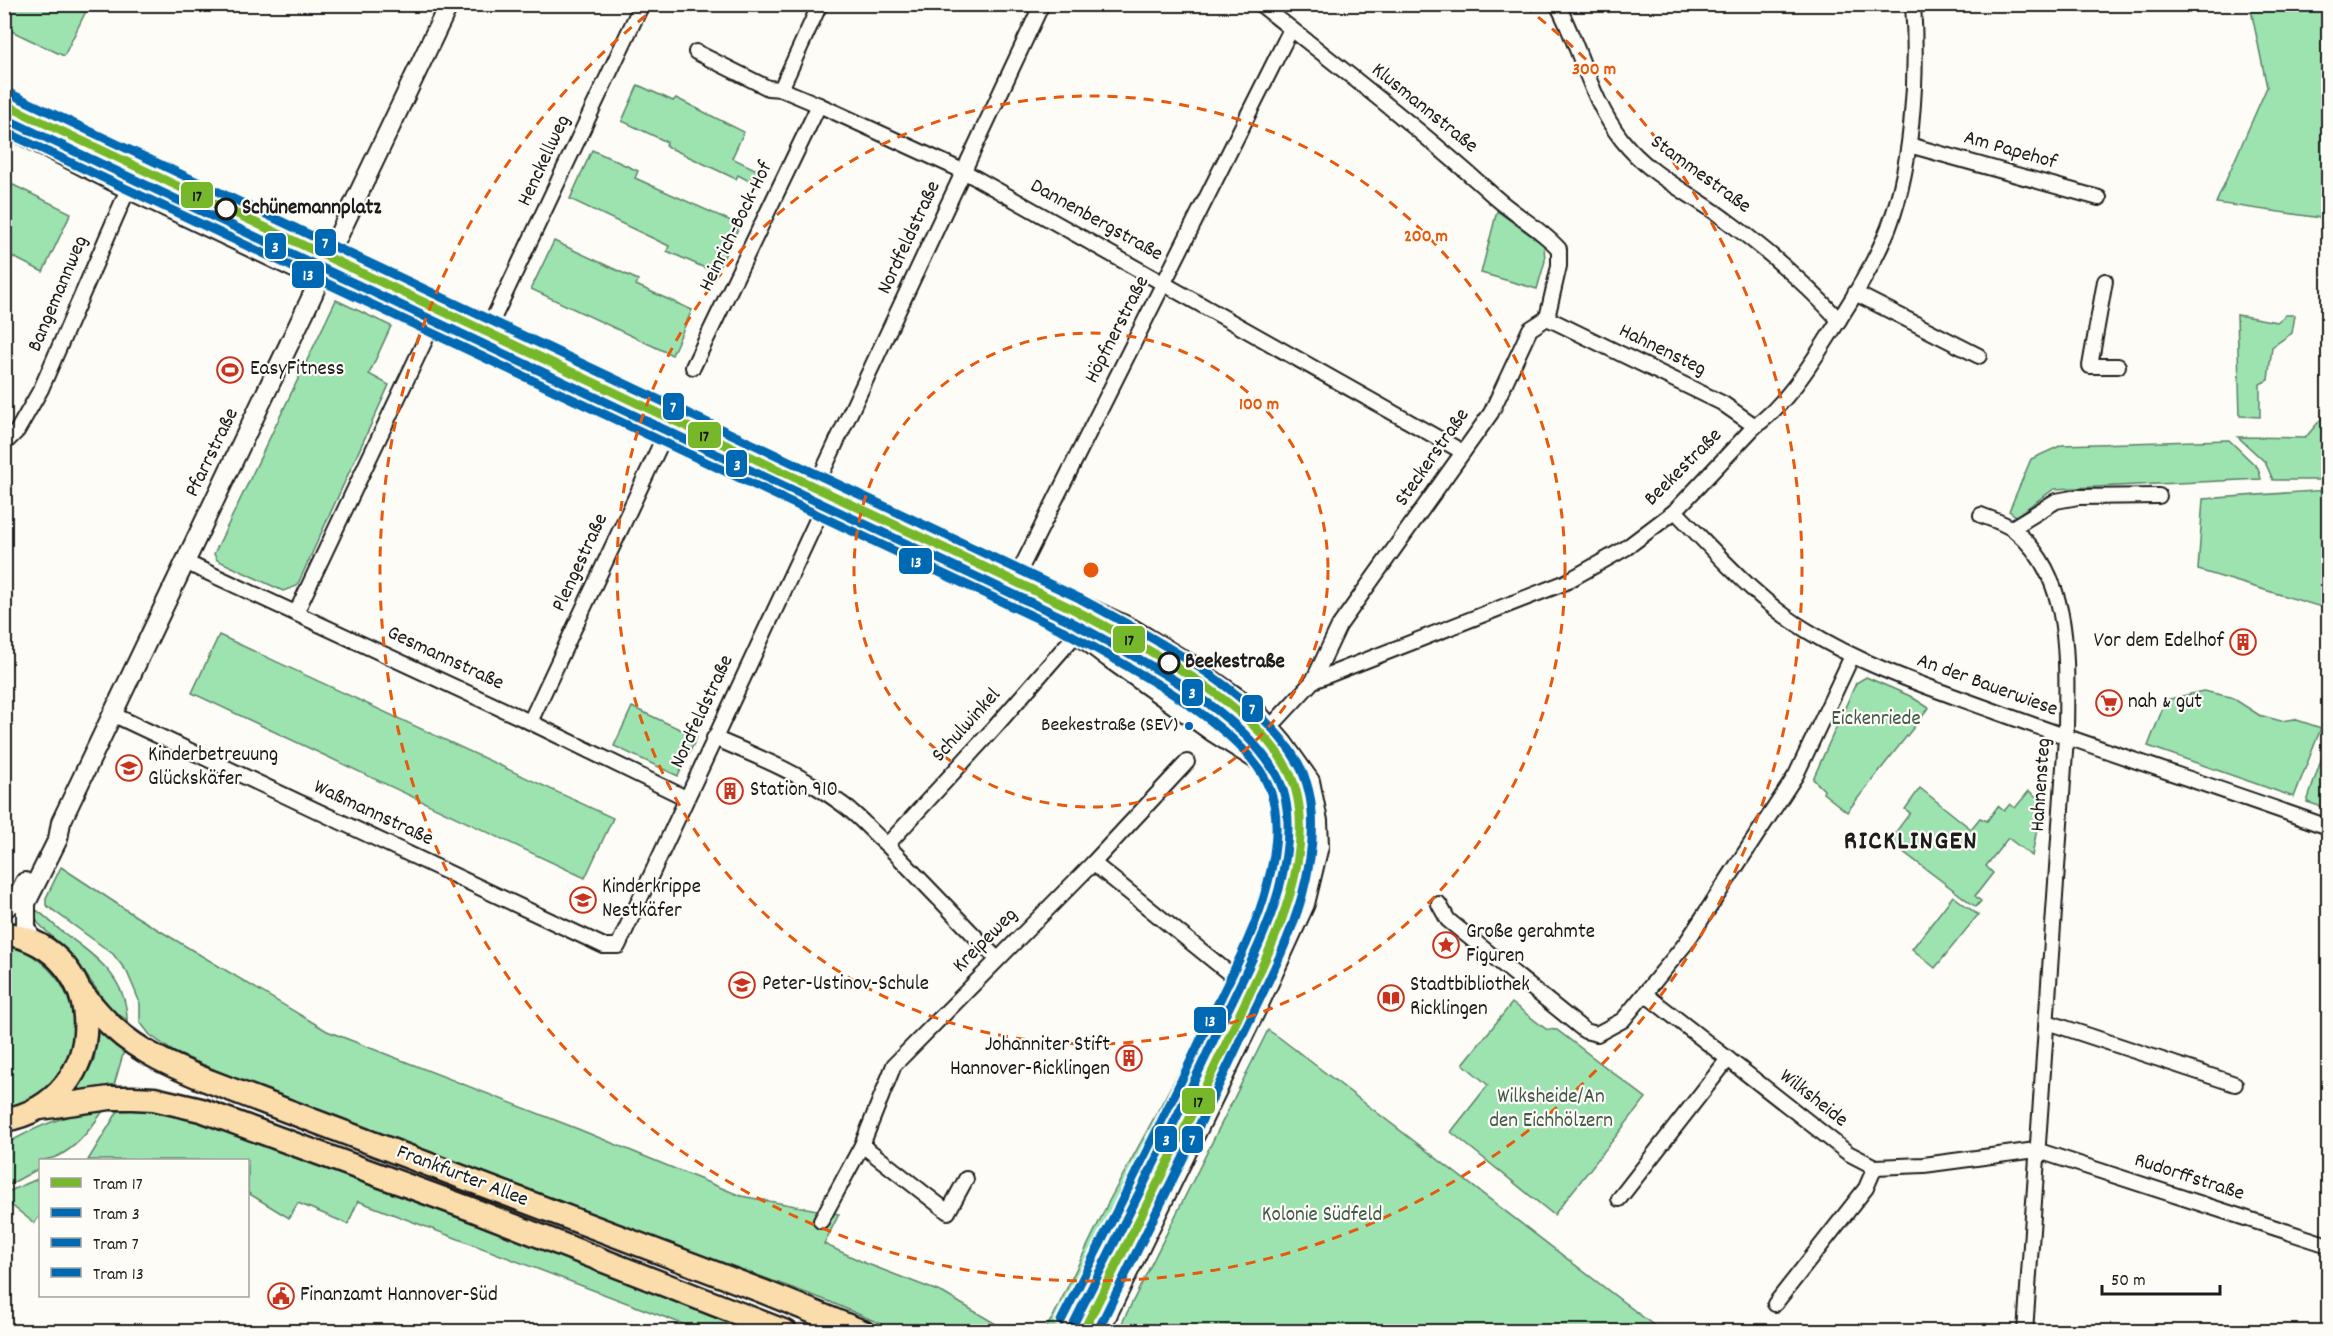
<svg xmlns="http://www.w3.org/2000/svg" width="2333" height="1336" font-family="Dekko,sans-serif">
  <rect width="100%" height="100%" fill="#fdfcf7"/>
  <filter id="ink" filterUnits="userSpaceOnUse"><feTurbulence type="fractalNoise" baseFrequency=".0167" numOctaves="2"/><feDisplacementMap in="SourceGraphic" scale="12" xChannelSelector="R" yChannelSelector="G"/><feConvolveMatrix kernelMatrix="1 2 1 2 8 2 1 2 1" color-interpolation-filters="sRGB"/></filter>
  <g filter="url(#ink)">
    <g fill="#9ce3b0" stroke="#5c8066" stroke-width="1.5">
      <path d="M4,5L5,4L89,5L64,56L5,28Z"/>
      <path d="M2250,5H2328V227L2321,218L2216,203L2267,87Z"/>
      <path d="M638,85L673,101L676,98L744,132L732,158L757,170L751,182L738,175L736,179L666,146L667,142L622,121Z"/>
      <path d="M592,150L638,171L635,178L740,225L716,273L667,251L669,246L570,199Z"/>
      <path d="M5,181L71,213L43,272L5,253Z"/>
      <path d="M1497,211L1544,245L1545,261L1537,289L1481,273Z"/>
      <path d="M554,241L638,280L636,285L692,310L672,355L531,289Z"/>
      <path d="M336,300L391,326L369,374L389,385L297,586L283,591L217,560L214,554Z"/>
      <path d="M2286,315H2295L2292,333L2272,347L2268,380L2260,384V417L2240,416L2237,315L2277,322Z"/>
      <path d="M2328,411V480H2273L2265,462L2238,437L2305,438Z"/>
      <path d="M2229,440L2258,468L2261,479L2054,489L2016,516L2009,511L2031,459L2062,445Z"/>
      <path d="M2328,490V609L2198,570L2203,499Z"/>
      <path d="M219,635L613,818L585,878L192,693Z"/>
      <path d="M1866,677L1910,696L1929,708L1847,812L1823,793L1824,790L1813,779L1856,683Z"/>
      <path d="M2203,691L2231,697L2259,715L2281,721L2294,719L2321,728L2294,797L2148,746L2166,700Z"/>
      <path d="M632,707L697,737L678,776L614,746Z"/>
      <path d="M2328,739V809L2307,802Z"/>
      <path d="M1920,788L1971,829L1980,818L1987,821L1998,806L2004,811L2010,804L2015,808L2029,791L2042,801L2032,856L2008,838L1986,866L1993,873L1975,896L1981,901L1976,907L1889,841L1910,813L1905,809Z"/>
      <path d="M61,867L137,917L327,1031L578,1129L741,1196L839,1214L824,1244L865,1263L943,1293L1008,1331H897L828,1301L544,1197L253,1086L174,1052L150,1035L140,1022V1004L136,993L127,972L113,954L46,905V898Z"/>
      <path d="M1953,896L1978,915L1935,968L1912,949Z"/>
      <path d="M34,909C43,913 51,923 60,930C92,954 127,976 127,1020L111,1009L73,957L38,923L34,914Z"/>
      <path d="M4,946C18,947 32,954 42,963C78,993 84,1042 56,1080C44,1096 23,1102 4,1110Z"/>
      <path d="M1222,992L1230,999L1061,1331H1044L1053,1317L1109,1201Z"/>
      <path d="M1512,1003L1546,1029L1557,1030L1646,1098L1554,1215L1451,1132L1488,1085L1463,1064Z"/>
      <path d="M101,1029L124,1051L114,1085L81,1093L78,1089L94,1060L98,1031Z"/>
      <path d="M1268,1030L1280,1038L1661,1331H1118Z"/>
      <path d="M105,1108C91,1129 69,1160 40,1160V1168L5,1187V1145C37,1125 68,1114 105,1108Z"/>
      <path d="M150,1109L195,1116L757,1331H701L358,1201L348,1224L298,1203L289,1218L248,1193V1160H88L118,1111Z"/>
      <path d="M40,1178V1216L34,1223L11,1205L5,1213V1193Z"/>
    </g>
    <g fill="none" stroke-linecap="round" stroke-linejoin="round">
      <g stroke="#1c1c1c" stroke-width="18">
        <g id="minor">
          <path d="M1260,4C1339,67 1420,129 1495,197C1516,216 1540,228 1559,249V266L1547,318L1530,329L1491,413L1339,626L1313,681"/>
          <path d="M1557,4C1581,49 1590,99 1622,140C1650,176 1691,193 1726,220C1767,250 1805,283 1839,320"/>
          <path d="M696,52L768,88L781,89L819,105L965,172L1463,452"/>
          <path d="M781,89L820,4"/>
          <path d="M1909,145L2099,198"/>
          <path d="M2105,281L2090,366H2118"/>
          <path d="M1855,293L1979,356"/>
          <path d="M1547,318L1722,403L1755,426"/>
          <path d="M485,336L642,4"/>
          <path d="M693,367L819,105"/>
          <path d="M4,444L17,431L41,389L128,189"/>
          <path d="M814,490L1042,4"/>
          <path d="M1675,511C1716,552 1755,599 1806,630C1865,667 1932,688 1997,712C2107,752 2218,788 2328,827"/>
          <path d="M1981,515C1991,519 2005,523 2014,530C2075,579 2066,667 2066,737L2025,1332"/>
          <path d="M2012,528L2056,501L2078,497L2159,496"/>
          <path d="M185,562L530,722L686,798"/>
          <path d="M1013,584L1291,29"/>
          <path d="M296,613L438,313"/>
          <path d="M112,714L604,946H618L828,496"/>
          <path d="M530,722L671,422"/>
          <path d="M1270,727L1272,745L1281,775"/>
          <path d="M714,738C759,757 803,775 842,804C858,815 872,832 887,845L995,727L1077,633"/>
          <path d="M1232,743L1248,744L1263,735L1313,681L1564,583L1626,548L1675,511L1755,426C1782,408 1807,370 1825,342C1846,309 1868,275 1884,239C1913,174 1918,75 1913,4"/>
          <path d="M887,845L997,959"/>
          <path d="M1093,863L1187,762"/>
          <path d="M1439,904L1448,920L1585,1031L1597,1034L1623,1020L1686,943L1796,775L1852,656"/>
          <path d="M1645,994L1848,1153L1875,1167L1924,1165L2036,1150L2328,1245"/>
          <path d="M2047,1022L2235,1084"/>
          <path d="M862,1145L948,1212L966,1179"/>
          <path d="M1619,1199L1728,1059"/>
          <path d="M821,1221L862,1145L894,1065L1093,863L1235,978L1262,998"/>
          <path d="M1775,1304L1866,1188L1875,1167"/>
        </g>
      </g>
      <g stroke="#1c1c1c" stroke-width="22">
        <g id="tertiary">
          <path d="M4,97L306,242L326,266"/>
          <path d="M4,126L128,189L294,268L326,266L438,313L1013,584L1084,606L1131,628L1190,664L1255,710L1283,743L1310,781L1318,821L1319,846L1305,904L1262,998L1099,1332"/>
          <path d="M1024,593L1109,658L1214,733L1287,779L1313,813"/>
          <path d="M4,909L16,900L25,882"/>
          <path d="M31,940L26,926V903L58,839L61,822L313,294L334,245L449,4"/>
        </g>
      </g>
      <g stroke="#1c1c1c" stroke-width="27">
        <g id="primary">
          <path d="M4,933C113,950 112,1101 4,1120"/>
          <path d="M80,991C91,1004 102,1018 115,1029C141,1053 175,1067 206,1080L762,1291L863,1332"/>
          <path d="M40,1108L110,1098H132L154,1099L201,1110L471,1209L786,1332"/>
        </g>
      </g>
      <use href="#minor" stroke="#fdfcf7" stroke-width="14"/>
      <use href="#tertiary" stroke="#fdfcf7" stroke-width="18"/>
      <use href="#primary" stroke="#faddab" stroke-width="22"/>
      <g stroke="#fdfcf7" stroke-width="14">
        <path id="tram-1" d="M4,104L1073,609C1140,645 1251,700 1288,770C1307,806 1301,856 1290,894C1277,940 1250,991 1230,1035C1183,1135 1132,1233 1083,1332"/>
      </g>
      <g stroke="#fdfcf7" stroke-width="14">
        <path id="tram-2" d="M4,118L1068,620C1134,656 1238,707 1276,774C1295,807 1288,854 1279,889C1267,934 1240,984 1220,1026C1173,1128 1122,1227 1072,1327"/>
      </g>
      <g stroke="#fdfcf7" stroke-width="14">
        <path id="tram-3" d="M9,93L1079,598C1151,637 1256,690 1298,763C1320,802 1313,855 1302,896C1289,943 1262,994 1241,1038C1195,1137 1145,1234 1097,1332"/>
      </g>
      <g stroke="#fdfcf7" stroke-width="14">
        <path id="tram-4" d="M4,131L1062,630C1120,662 1240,723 1267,783C1282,814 1276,854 1267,886C1256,930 1228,982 1208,1024C1162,1124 1111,1222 1061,1321"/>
      </g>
      <use href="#tram-1" stroke="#76b82a" stroke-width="9"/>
      <use href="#tram-2" stroke="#0069b4" stroke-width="9"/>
      <use href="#tram-3" stroke="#0069b4" stroke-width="9"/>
      <use href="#tram-4" stroke="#0069b4" stroke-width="9"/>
    </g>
  </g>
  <g fill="none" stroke="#e8590c" stroke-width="3" stroke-dasharray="10 8">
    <circle cx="1091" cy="570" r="237"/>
    <circle cx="1091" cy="570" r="474"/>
    <path d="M1524 6A711 711 0 1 1 658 6"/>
  </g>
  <defs>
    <g id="stadium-ring" transform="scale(1.35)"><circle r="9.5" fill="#fdfcf7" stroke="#c8321e" stroke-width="1.5"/><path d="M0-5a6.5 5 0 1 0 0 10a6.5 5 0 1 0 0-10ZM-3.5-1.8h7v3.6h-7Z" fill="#c8321e"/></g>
    <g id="building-ring" transform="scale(1.35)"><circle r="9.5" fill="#fdfcf7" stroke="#c8321e" stroke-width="1.5"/><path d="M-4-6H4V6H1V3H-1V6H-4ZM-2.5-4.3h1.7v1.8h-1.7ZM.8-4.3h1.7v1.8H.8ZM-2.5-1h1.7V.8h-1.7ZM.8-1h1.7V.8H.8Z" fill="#c8321e"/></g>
    <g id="supermarket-ring" transform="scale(1.35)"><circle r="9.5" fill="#fdfcf7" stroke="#c8321e" stroke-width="1.5"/><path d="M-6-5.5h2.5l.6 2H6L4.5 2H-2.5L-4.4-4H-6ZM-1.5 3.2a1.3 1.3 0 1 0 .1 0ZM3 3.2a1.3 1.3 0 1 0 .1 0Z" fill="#c8321e"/></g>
    <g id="school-ring" transform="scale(1.35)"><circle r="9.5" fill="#fdfcf7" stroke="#c8321e" stroke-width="1.5"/><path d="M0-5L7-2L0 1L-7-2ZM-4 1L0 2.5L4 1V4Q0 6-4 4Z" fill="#c8321e"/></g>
    <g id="sight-ring" transform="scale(1.35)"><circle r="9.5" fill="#fdfcf7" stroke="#c8321e" stroke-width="1.5"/><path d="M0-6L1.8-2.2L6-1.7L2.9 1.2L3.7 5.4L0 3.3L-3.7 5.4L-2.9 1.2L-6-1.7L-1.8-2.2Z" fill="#c8321e"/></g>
    <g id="library-ring" transform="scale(1.35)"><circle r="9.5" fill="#fdfcf7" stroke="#c8321e" stroke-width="1.5"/><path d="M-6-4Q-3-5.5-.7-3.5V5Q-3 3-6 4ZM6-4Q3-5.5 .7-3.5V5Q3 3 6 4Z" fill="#c8321e"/></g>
    <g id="civic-ring" transform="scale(1.35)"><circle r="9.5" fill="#fdfcf7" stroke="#c8321e" stroke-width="1.5"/><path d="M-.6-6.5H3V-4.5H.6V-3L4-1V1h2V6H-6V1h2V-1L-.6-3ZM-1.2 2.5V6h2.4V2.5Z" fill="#c8321e"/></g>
  </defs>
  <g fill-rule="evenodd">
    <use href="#stadium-ring" x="230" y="370"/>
    <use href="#building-ring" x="2243" y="642"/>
    <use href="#supermarket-ring" x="2109" y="703"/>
    <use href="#school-ring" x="129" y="768"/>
    <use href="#building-ring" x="730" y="791"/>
    <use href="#school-ring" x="583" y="900"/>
    <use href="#sight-ring" x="1446" y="945"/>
    <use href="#school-ring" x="742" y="985"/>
    <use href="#library-ring" x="1391" y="998"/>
    <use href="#building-ring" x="1129" y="1058"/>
    <use href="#civic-ring" x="281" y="1296"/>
  </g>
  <g fill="#fdfcf7" stroke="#1c1c1c" stroke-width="3">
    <circle cx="226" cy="209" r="10"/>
    <circle cx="1169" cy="663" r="10"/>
  </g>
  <circle fill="#0065bd" stroke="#fdfcf7" stroke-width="2" cx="1189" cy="726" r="5"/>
  <g text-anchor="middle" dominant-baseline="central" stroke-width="4.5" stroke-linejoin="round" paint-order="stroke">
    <g font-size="20" fill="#1c1c1c" stroke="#fdfcf7" text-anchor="end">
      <text x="1178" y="726">Beekestraße (SEV)</text>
    </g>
    <g font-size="21" fill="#1c1c1c" stroke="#fdfcf7">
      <text transform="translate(1424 109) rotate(39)">Klusmannstraße</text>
      <text transform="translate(2010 151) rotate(16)">Am Papehof</text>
      <text transform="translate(545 161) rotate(-65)">Henckellweg</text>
      <text transform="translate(1700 175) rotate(36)">Stammestraße</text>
      <text transform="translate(1096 221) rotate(29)">Dannenbergstraße</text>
      <text transform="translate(737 227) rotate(-64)">Heinrich-Bock-Hof</text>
      <text transform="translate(910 238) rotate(-65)">Nordfeldstraße</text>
      <text transform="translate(59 294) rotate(-67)">Bangemannweg</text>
      <text transform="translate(1118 330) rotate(-63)">Höpfnerstraße</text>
      <text transform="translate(1662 351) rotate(26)">Hahnensteg</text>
      <text transform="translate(213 453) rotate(-64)">Pfarrstraße</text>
      <text transform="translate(1433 458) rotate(-55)">Steckerstraße</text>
      <text transform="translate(1684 468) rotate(-45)">Beekestraße</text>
      <text transform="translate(581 563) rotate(-65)">Plengestraße</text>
      <text transform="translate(445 659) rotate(25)">Gesmannstraße</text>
      <text transform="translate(1987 686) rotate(20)">An der Bauerwiese</text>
      <text transform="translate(703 712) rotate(-65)">Nordfeldstraße</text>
      <text transform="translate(967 726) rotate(-48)">Schulwinkel</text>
      <text transform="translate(2042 785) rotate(-86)">Hahnensteg</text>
      <text transform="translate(373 814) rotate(25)">Waßmannstraße</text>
      <text transform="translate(986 941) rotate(-45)">Kreipeweg</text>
      <text transform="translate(1813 1099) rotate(38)">Wilksheide</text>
      <text transform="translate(462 1177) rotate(21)">Frankfurter Allee</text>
      <text transform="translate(2189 1178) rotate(18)">Rudorffstraße</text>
    </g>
    <g font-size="21" font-weight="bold" fill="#1c1c1c" stroke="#fdfcf7" text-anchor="start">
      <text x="242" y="209">Schünemannplatz</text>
      <text x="1185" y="663">Beekestraße</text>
    </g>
    <g font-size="21" fill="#1c1c1c" stroke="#fdfcf7" text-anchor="start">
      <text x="250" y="370">EasyFitness</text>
      <text x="2224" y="642" text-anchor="end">Vor dem Edelhof</text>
      <text x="2128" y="703">nah &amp; gut</text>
      <text x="148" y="756">Kinderbetreuung<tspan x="148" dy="24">Glückskäfer</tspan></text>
      <text x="750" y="791">Station 910</text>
      <text x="602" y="888">Kinderkrippe<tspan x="602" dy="24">Nestkäfer</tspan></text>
      <text x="1466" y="933">Große gerahmte<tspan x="1466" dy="24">Figuren</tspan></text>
      <text x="762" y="985">Peter-Ustinov-Schule</text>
      <text x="1410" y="986">Stadtbibliothek<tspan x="1410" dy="24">Ricklingen</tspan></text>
      <text x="1110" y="1046" text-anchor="end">Johanniter Stift<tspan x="1110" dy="24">Hannover-Ricklingen</tspan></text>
      <text x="300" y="1296">Finanzamt Hannover-Süd</text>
    </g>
    <g font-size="21" fill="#425848" stroke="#fdfcf7">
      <text x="1876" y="720">Eickenriede</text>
      <text x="1551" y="1098">Wilksheide/An<tspan x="1551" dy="24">den Eichhölzern</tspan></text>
      <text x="1322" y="1216">Kolonie Südfeld</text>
    </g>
    <g font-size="27" font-weight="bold" letter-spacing="1.5" fill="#1c1c1c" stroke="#fdfcf7">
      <text x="1911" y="842">RICKLINGEN</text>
    </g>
  </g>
  <circle cx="1091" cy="570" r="9" fill="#e8590c" stroke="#fdfcf7" stroke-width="3"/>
  <g font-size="18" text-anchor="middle" font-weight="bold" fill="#e8590c" stroke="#fdfcf7" stroke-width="4.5" stroke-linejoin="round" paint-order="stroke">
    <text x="1594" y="74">300 m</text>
    <text x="1426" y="241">200 m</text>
    <text x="1259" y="409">100 m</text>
  </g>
  <g stroke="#fdfcf7" stroke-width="2">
    <rect x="180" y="181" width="34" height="28" rx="6" fill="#76b82a"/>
    <rect x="314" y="228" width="23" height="29" rx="6" fill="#0069b4"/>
    <rect x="264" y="232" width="23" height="28" rx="6" fill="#0069b4"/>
    <rect x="291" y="260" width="34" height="29" rx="6" fill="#0069b4"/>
    <rect x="662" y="392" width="23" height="29" rx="6" fill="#0069b4"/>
    <rect x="687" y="421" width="35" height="28" rx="6" fill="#76b82a"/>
    <rect x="725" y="449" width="23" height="29" rx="6" fill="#0069b4"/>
    <rect x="898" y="547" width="35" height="28" rx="6" fill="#0069b4"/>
    <rect x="1112" y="625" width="34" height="29" rx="6" fill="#76b82a"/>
    <rect x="1181" y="678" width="23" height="29" rx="6" fill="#0069b4"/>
    <rect x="1241" y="694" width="23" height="29" rx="6" fill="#0069b4"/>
    <rect x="1193" y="1006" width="34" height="28" rx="6" fill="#0069b4"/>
    <rect x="1181" y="1087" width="35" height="28" rx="6" fill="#76b82a"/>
    <rect x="1154" y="1125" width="24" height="28" rx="6" fill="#0069b4"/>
    <rect x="1181" y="1125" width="23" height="29" rx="6" fill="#0069b4"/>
  </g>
  <g font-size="16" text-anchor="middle" font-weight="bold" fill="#fff">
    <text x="325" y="248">7</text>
    <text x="275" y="252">3</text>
    <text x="308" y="280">13</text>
    <text x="673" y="412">7</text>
    <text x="737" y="470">3</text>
    <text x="916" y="567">13</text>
    <text x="1192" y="698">3</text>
    <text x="1252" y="714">7</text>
    <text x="1210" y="1026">13</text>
    <text x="1166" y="1145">3</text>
    <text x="1192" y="1145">7</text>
  </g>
  <g font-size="16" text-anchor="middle" font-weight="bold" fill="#111">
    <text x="197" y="201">17</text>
    <text x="704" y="441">17</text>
    <text x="1129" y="645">17</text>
    <text x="1198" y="1107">17</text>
  </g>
  <rect width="2333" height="1336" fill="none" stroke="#fdfcf7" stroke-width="24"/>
  <rect x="12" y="12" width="2309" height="1312" fill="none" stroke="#1c1c1c" stroke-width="2" filter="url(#ink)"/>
  <rect x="39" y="1159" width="210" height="138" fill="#fdfcf7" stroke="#a3a29f" stroke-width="1.5"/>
  <rect x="51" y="1178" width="30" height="9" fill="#76b82a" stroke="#a3a29f" stroke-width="1.5"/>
  <text x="93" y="1189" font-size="18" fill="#1c1c1c">Tram 17</text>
  <rect x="51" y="1208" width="30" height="9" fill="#0069b4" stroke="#a3a29f" stroke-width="1.5"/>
  <text x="93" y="1219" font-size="18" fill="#1c1c1c">Tram 3</text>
  <rect x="51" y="1238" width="30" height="9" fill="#0069b4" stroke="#a3a29f" stroke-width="1.5"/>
  <text x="93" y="1249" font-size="18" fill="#1c1c1c">Tram 7</text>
  <rect x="51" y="1268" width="30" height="9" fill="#0069b4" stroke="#a3a29f" stroke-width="1.5"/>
  <text x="93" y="1279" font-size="18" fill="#1c1c1c">Tram 13</text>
  <path d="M2102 1285v9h118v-9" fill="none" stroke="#1c1c1c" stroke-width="3"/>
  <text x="2111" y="1285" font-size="18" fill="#1c1c1c" stroke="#fdfcf7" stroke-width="4.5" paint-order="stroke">50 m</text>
</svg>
